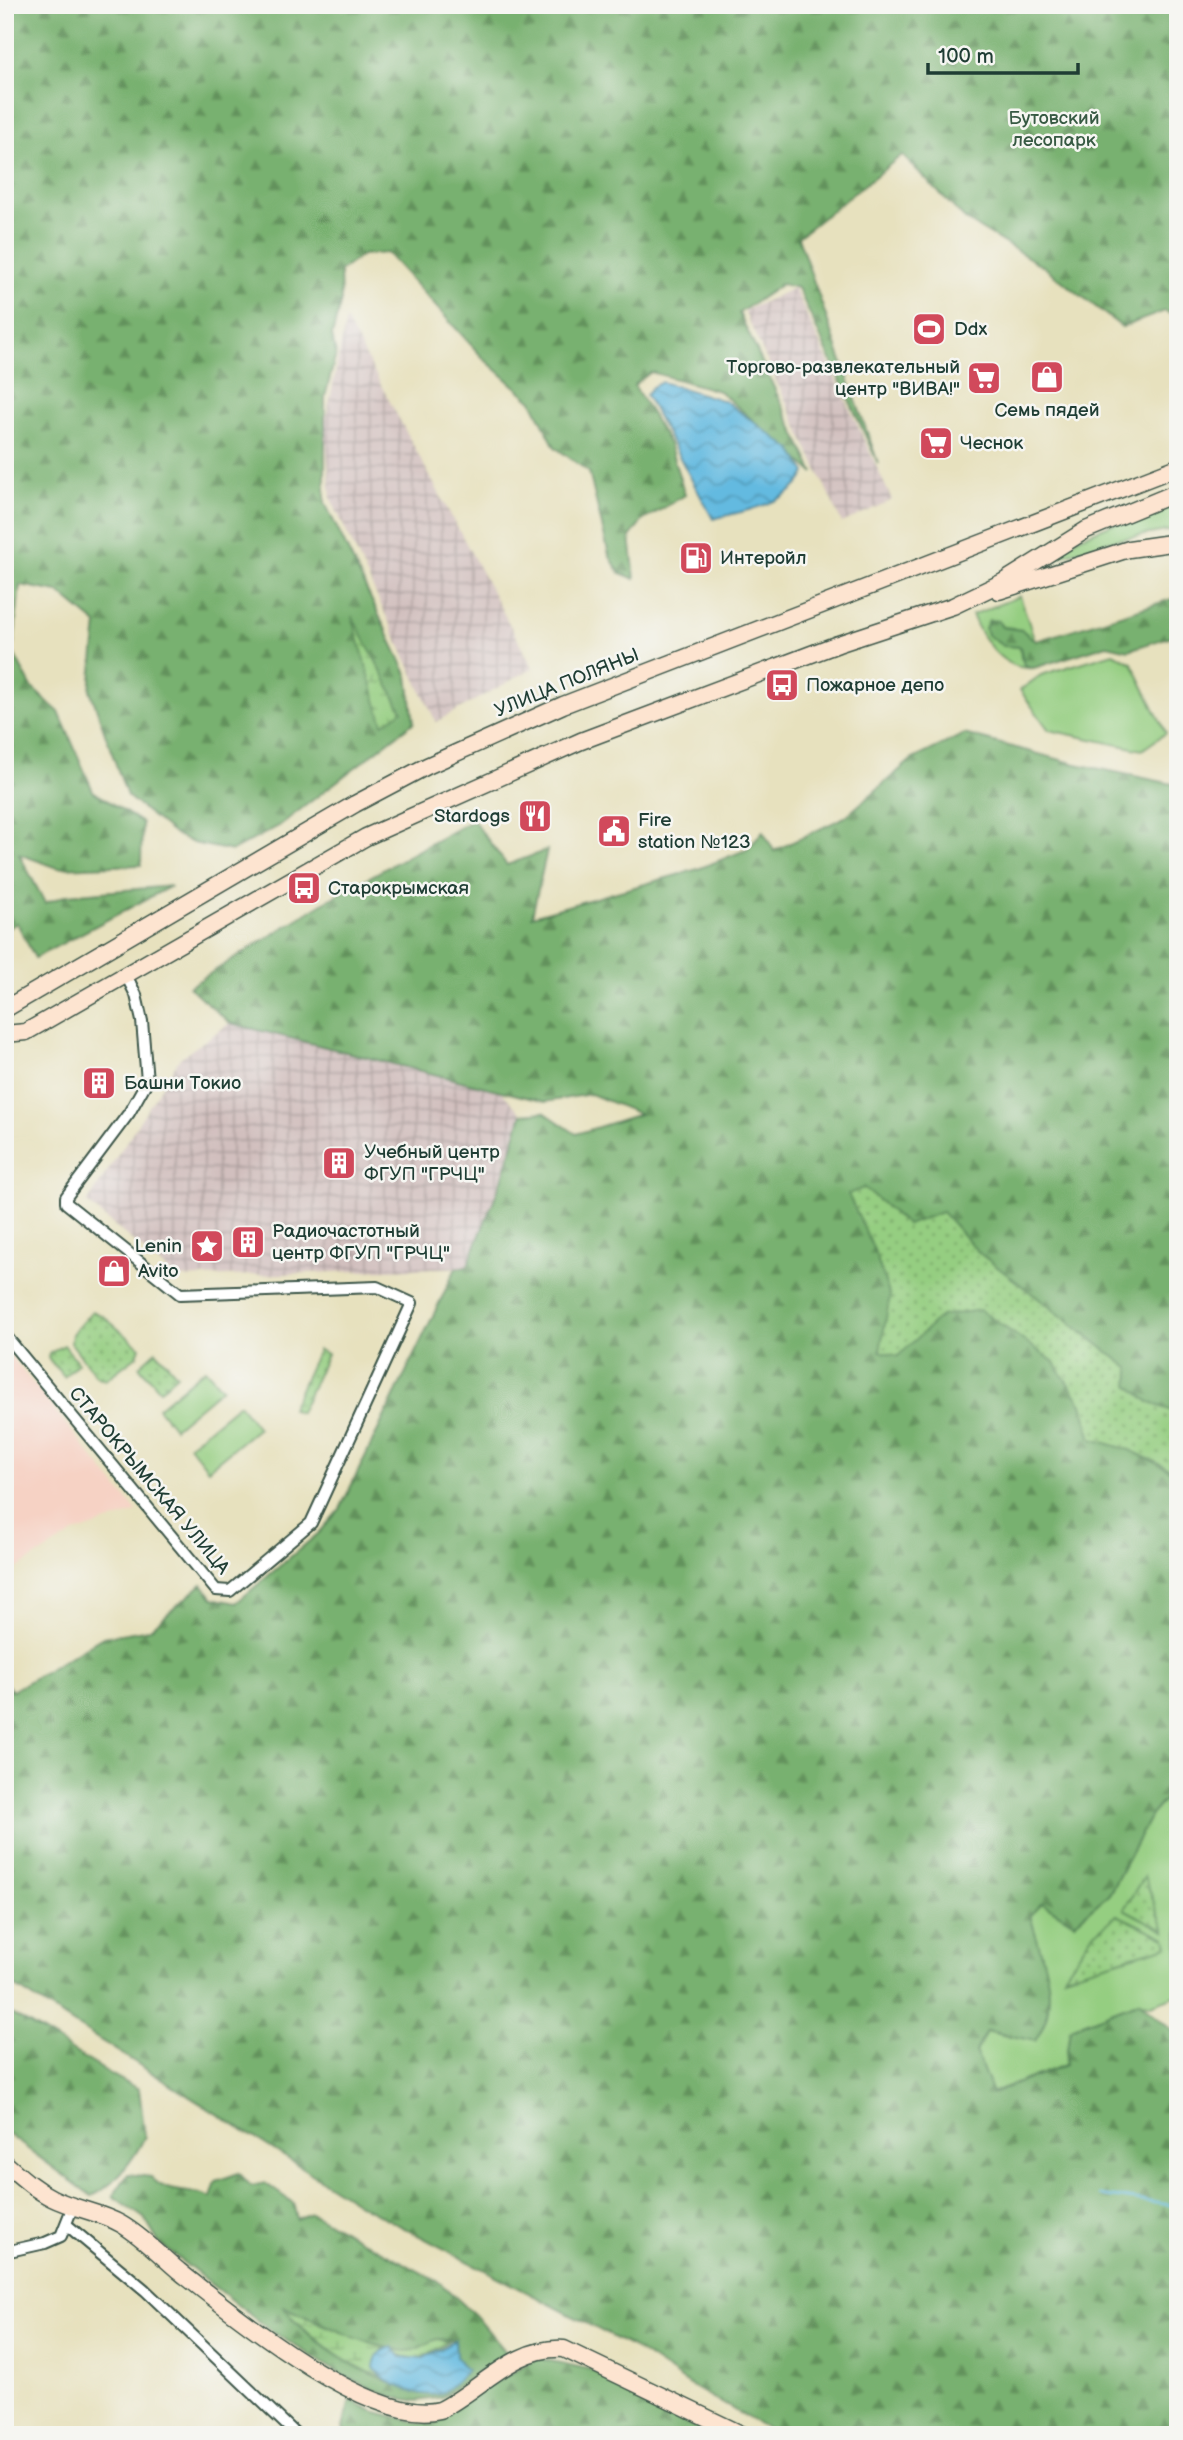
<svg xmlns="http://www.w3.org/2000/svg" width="1183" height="2440" font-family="'Balsamiq Sans',sans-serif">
  <defs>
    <pattern id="industrial-grid" width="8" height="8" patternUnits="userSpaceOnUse" patternTransform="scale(1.75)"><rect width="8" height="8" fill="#d1bfbe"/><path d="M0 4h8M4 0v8" fill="none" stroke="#a99c9b"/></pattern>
    <pattern id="forest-firs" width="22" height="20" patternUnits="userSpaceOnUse" patternTransform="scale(1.75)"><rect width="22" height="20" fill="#78b16f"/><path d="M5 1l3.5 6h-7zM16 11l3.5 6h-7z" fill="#62915c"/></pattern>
    <pattern id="wetland-marsh" width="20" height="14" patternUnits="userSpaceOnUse" patternTransform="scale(1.75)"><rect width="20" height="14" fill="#95ce81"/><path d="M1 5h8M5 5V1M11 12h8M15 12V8" fill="none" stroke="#79a86a"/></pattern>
    <pattern id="park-dots" width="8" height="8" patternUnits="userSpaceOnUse" patternTransform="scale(1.75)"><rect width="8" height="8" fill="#95ce81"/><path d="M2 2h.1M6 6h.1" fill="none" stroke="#79a86a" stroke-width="1.8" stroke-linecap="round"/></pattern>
    <pattern id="water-waves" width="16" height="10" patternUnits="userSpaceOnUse" patternTransform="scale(1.75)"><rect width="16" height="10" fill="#63bae0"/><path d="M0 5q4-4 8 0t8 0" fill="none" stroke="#5198b6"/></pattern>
  </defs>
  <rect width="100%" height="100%" fill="#f6f6f2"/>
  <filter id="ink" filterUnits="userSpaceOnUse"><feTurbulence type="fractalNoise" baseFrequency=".0143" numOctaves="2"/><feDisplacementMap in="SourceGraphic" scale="14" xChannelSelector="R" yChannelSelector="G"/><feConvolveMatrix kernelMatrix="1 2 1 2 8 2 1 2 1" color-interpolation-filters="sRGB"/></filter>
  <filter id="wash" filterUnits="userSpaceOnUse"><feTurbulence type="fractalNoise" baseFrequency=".00686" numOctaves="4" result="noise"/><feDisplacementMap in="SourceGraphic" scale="28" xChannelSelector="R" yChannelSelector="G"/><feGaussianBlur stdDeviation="1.57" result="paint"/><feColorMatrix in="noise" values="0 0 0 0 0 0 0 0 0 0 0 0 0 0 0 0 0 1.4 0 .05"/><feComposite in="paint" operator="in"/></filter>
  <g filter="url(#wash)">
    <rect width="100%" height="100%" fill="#e7e1be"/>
    <path fill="#f6d2c4" d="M5,1349L137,1512L74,1533L5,1576Z"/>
    <g fill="url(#industrial-grid)">
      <path d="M794,288L892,500L842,523L744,311Z"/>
      <path d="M346,320L533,668L436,722L331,499L325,424Z"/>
      <path d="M230,1023L501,1091L522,1114L503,1177L467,1267L177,1278L87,1203L180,1058Z"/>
    </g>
    <g fill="#95ce81" stroke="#5a865a" stroke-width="2">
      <path d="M1178,497V529L1115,540L1047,560L1078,538Z"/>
      <path d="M1020,596L1035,641L1013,628L1002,627L998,621L1012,644L1020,647L1021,658L1029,668H1034C1004,672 982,640 972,615Z"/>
      <path d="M1113,653L1132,663L1166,733L1142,750L1049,730L1020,690L1041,675Z"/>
      <path d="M205,1369L222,1388L174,1428L158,1408Z"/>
      <path d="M239,1404L258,1428L208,1469L189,1445Z"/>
      <path d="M1178,1784V1995L1151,2005L1139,2001L1065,2065L991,2093L976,2052L986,2031L1011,2037L1039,1948L1030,1915L1042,1903L1074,1923L1109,1894L1151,1815Z"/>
    </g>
    <g fill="url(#forest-firs)" stroke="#4c7752" stroke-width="2" fill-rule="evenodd">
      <path d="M5,5H1178V318L1165,311L1122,327L1044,267L966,220L902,155L798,237L878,463L798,288L782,284L739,313L814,473L719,391L651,372L634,385L669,444L685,495L642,521L630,537L635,579L620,573L609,555L589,472L555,447L532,401L484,359L387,253L362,255L340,271L341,301L332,336L336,354L325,397V503L408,676L414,722L279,826L232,851L193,843L174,834L127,796L90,690L97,624L58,592L20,585L13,652L32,688L59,712L93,791L142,823L141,865L58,868L19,854L45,903L67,895L171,886L35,958L17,923L5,930Z"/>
      <path d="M1178,597V634L1129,650L1107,645L1034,668L1024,666L1020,647L1003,646L987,635L985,628L989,620L998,621L1002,627L1022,630L1036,641Z"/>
      <path d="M964,734L1076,764L1178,785V1413L1150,1403L1129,1385L1130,1369L979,1253L942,1212L907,1225L864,1188L874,1250L890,1296L898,1356L941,1315L980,1310L1053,1361L1082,1404L1092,1439L1130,1450L1171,1470L1178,1466V1784L1151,1815L1109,1894L1074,1923L1042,1903L1030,1915C1042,1959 1063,1999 1035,2041L986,2031L976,2052L992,2093L1065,2065L1070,2028L1139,2001L1178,2035V2435H778L690,2385L636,2349L364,2207L5,1980V1682L12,1691L103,1637L150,1629L202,1584L213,1598L236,1603L320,1532L340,1509L456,1268L467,1267L503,1177L522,1114L544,1112L576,1134L640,1114L591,1094L545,1102L230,1023L189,987L326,901L473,820L507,865L547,850L532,916L698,869L748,849L763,831L774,851L845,817L911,760Z"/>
      <path d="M5,2011C52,2034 92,2067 139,2089L145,2136C135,2158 114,2186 92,2196L5,2132Z"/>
      <path d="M239,2173L251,2186L265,2183L293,2203L297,2219L311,2213L439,2282L475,2315L507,2353L442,2397L417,2401L391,2397L342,2375L268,2329L159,2243L144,2218L113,2196L128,2174L151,2177C169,2197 190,2187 211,2198L216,2181ZM284,2307L357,2339L402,2351H412L438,2339L455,2341L456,2357L464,2374L428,2394C375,2381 317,2352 284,2307Z"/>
      <path d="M537,2358L593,2370L669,2415L709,2435H346L343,2428L350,2400L373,2411L424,2424Z"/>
    </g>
    <g fill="url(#wetland-marsh)" stroke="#5a865a" stroke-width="2">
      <path d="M352,616L402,711L383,724Z"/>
      <path d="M283,2306C305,2317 392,2358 413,2350C422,2347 429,2342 438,2339L448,2342C413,2362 423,2363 383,2349C374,2359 373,2365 380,2377C341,2361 310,2338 283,2306Z"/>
    </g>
    <g fill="url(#park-dots)" stroke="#5a865a" stroke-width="2">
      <path d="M864,1188L907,1225L942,1212L979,1253L1130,1369L1129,1385L1150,1403L1178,1413V1466L1172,1470L1130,1450L1092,1439L1082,1404L1053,1361L980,1310L941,1316L898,1356L880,1351L890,1296L874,1250L848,1194Z"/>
      <path d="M92,1311L103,1316L140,1347L137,1356L105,1380L96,1376L71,1343L72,1334Z"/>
      <path d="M64,1345L78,1363L64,1377L48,1358L49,1354Z"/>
      <path d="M318,1350L327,1354L300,1413L291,1409Z"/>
      <path d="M156,1351L177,1375L160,1390L139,1366Z"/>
      <path d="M1144,1876L1165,1931L1124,1909Z"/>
      <path d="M1117,1915L1166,1938L1168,1946L1064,1976L1092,1935Z"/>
    </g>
    <g fill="url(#water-waves)" stroke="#417c8a" stroke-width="2">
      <path d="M662,382L725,401L792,450L806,472C793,504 743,511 713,519L646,395L652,387Z"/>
      <path d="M455,2341L456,2357L467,2370C465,2373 447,2390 444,2392C425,2401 384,2384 374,2368C375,2356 380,2350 392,2347L401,2357L422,2359Z"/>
    </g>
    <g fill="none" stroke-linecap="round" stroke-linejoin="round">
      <path stroke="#63bae0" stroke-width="2.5" d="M1099,2195L1178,2206"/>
    </g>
  </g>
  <g filter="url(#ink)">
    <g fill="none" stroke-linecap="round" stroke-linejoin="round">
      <g stroke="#3d5649" stroke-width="14">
        <g id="street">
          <path d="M5,1335L216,1590L230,1591L311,1523L412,1303L377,1287L180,1294L66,1203V1197L129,1113L147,1081L142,1021L136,995L126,975"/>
          <path d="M67,2225L145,2290L297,2435"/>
          <path d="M5,2252L45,2243L61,2236L73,2206"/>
        </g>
      </g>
      <g stroke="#3d5649" stroke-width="19">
        <g id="secondary">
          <path d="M999,591L1129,549L1178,542"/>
          <path d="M5,1009L355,804L427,766L563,705L1178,467"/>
          <path d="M5,1034L26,1032L366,837L581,741L838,644L953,606L1003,582L1086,530L1178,492"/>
          <path d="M5,2163C20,2176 34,2189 52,2198C74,2209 100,2212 121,2224C142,2236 161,2256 179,2271C232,2313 371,2427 440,2410C482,2389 514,2346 564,2349L743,2435"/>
        </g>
      </g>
      <use href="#street" stroke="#fff" stroke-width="10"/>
      <use href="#secondary" stroke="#fde4d0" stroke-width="16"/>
    </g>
  </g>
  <defs>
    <g id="stadium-square" transform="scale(1.75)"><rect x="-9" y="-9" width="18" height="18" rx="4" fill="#d1495b" stroke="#f6f6f2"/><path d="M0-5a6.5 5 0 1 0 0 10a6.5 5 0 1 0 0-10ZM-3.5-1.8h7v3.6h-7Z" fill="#fff"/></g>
    <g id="shop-square" transform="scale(1.75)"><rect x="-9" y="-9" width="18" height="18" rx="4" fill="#d1495b" stroke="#f6f6f2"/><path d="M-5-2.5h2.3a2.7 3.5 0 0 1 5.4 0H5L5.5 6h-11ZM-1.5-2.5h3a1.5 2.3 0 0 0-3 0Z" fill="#fff"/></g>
    <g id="supermarket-square" transform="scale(1.75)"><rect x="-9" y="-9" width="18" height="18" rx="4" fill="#d1495b" stroke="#f6f6f2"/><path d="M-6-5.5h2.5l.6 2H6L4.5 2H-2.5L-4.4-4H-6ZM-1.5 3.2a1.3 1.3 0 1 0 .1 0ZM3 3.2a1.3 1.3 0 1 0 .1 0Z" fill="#fff"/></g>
    <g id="fuel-square" transform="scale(1.75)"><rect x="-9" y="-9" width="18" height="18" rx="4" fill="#d1495b" stroke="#f6f6f2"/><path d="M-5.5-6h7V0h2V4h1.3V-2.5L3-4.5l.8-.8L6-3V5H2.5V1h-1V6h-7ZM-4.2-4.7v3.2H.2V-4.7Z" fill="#fff"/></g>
    <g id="bus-square" transform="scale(1.75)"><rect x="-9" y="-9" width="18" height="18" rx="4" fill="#d1495b" stroke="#f6f6f2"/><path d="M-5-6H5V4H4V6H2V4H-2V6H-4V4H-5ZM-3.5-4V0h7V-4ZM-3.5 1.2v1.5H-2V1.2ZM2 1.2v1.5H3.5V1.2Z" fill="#fff"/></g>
    <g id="restaurant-square" transform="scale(1.75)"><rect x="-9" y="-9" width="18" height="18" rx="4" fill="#d1495b" stroke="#f6f6f2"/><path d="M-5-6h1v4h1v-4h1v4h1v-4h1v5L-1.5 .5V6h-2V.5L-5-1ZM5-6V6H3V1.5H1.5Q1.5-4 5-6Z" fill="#fff"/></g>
    <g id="civic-square" transform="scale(1.75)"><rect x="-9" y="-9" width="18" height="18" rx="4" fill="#d1495b" stroke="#f6f6f2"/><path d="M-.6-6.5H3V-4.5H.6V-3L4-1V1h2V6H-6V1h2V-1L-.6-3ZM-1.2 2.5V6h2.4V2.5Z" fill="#fff"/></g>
    <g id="building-square" transform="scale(1.75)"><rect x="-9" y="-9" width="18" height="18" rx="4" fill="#d1495b" stroke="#f6f6f2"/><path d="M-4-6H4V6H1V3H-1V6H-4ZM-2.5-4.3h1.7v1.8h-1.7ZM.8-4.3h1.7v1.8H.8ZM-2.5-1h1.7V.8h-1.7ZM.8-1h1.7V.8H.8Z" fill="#fff"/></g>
    <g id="sight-square" transform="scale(1.75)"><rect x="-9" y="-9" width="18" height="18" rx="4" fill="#d1495b" stroke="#f6f6f2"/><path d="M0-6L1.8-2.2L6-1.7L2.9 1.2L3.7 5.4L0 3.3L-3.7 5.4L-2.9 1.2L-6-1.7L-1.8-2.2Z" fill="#fff"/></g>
  </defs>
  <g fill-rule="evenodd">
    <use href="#stadium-square" x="929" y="329"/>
    <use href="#shop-square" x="1047" y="377"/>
    <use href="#supermarket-square" x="984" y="378"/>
    <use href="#supermarket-square" x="936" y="443"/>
    <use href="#fuel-square" x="696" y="558"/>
    <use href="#bus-square" x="782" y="685"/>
    <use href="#restaurant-square" x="535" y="816"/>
    <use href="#civic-square" x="614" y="831"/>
    <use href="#bus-square" x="304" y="888"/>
    <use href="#building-square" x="99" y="1083"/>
    <use href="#building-square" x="339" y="1163"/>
    <use href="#building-square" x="248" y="1242"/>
    <use href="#sight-square" x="207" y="1246"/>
    <use href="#shop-square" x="114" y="1271"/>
  </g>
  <g text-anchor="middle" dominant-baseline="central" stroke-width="5" stroke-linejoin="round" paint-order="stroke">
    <g font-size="19" fill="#375a43" stroke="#f6f6f2">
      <text x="1054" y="118">Бутовский<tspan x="1054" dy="22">лесопарк</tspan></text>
    </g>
    <g font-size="19" fill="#1f3d34" stroke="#f6f6f2" text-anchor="start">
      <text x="954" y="329">Ddx</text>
      <text x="960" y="367" text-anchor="end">Торгово-развлекательный<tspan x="960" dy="22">центр "ВИВА!"</tspan></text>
      <text x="1047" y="410" text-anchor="middle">Семь пядей</text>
      <text x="960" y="443">Чеснок</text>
      <text x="720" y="558">Интеройл</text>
      <text x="806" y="685">Пожарное депо</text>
      <text x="510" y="816" text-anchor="end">Stardogs</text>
      <text x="638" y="820">Fire<tspan x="638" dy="22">station №123</tspan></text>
      <text x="328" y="888">Старокрымская</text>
      <text x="124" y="1083">Башни Токио</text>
      <text x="364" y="1152">Учебный центр<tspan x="364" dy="22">ФГУП "ГРЧЦ"</tspan></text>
      <text x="272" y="1231">Радиочастотный<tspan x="272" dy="22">центр ФГУП "ГРЧЦ"</tspan></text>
      <text x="182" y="1246" text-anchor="end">Lenin</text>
      <text x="138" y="1271">Avito</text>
    </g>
    <g font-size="19" fill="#1f3d34" stroke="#f6f6f2">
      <text transform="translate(567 683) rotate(-22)">УЛИЦА ПОЛЯНЫ</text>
      <text transform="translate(149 1481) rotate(50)">СТАРОКРЫМСКАЯ УЛИЦА</text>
    </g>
  </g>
  <rect width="1183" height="2440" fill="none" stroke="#f6f6f2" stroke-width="28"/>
  <path d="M928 63v10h150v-10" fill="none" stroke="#1f3d34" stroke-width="3.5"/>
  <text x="938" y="63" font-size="21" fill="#1f3d34" stroke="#f6f6f2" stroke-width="5" paint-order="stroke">100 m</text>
</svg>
